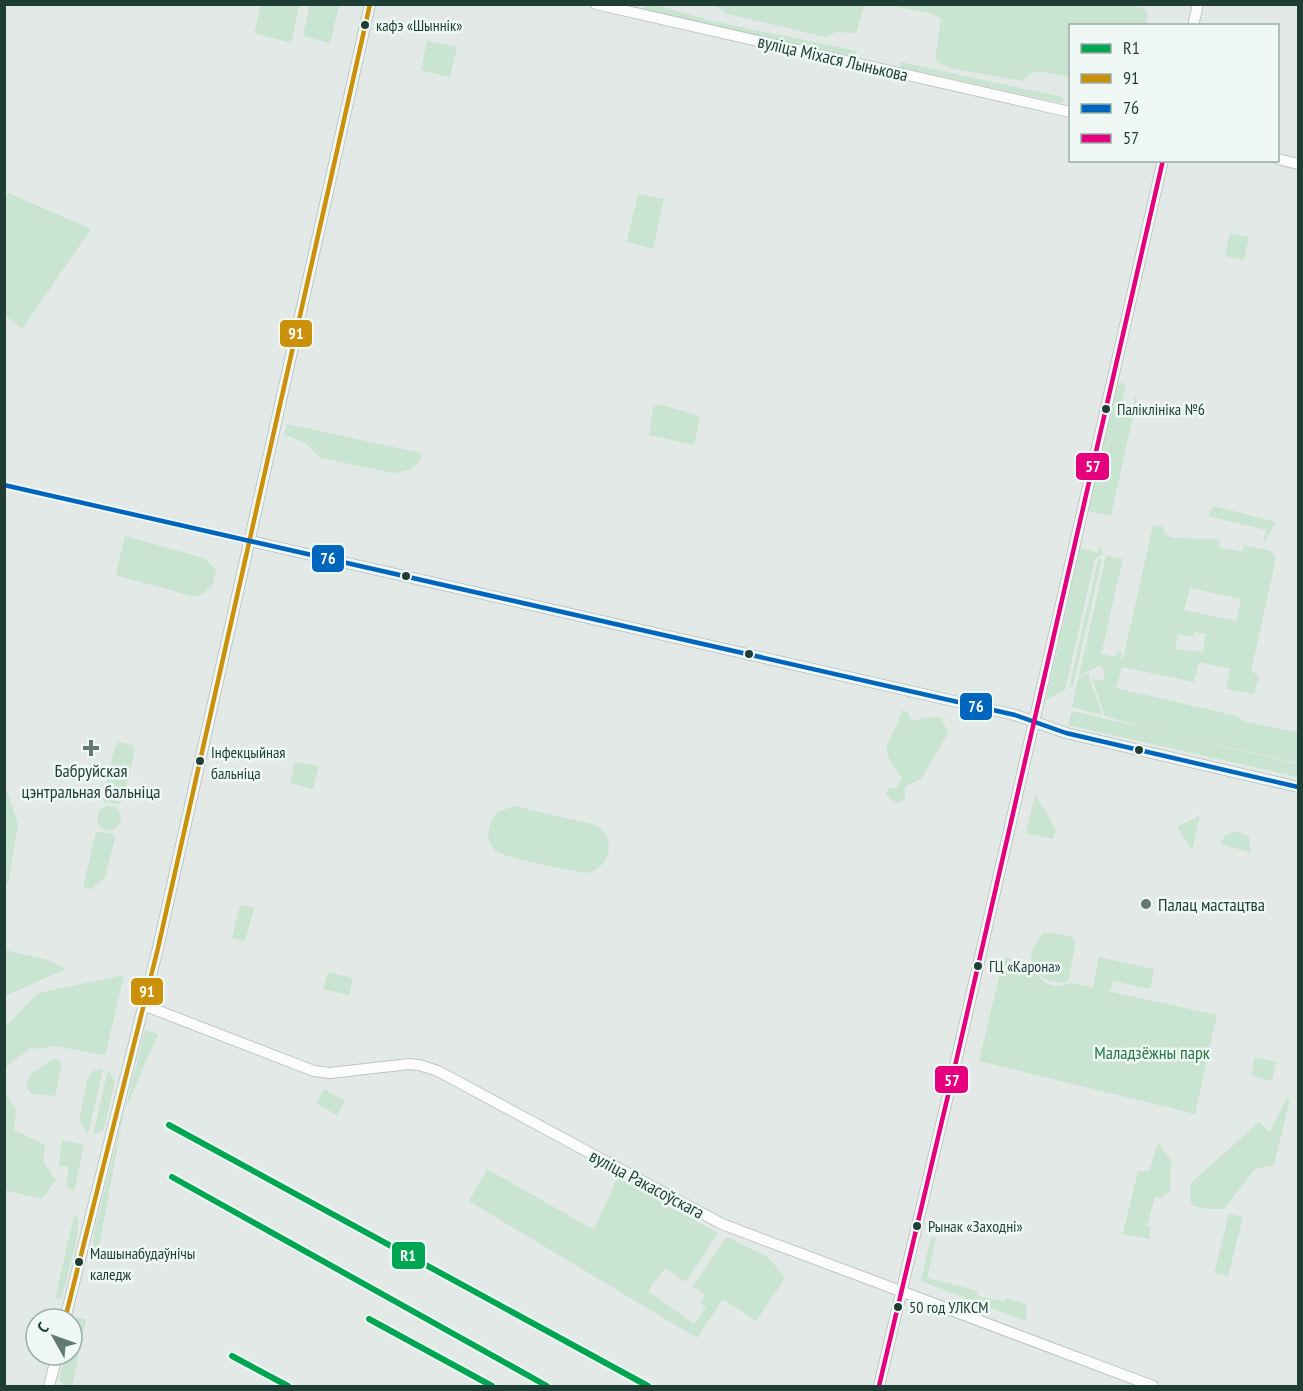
<svg xmlns="http://www.w3.org/2000/svg" width="1303" height="1391" font-family="'PT Sans Narrow',sans-serif">
  <rect width="100%" height="100%" fill="#e2e9e6"/>
  <g fill="#c9e4d1" fill-rule="evenodd">
    <path d="M261,5H299L291,43L254,33Z"/>
    <path d="M310,5H339L330,43L303,36Z"/>
    <path d="M646,5L659,6L712,21L857,51L854,57L649,12L643,9Z"/>
    <path d="M715,5H864L856,33L836,32L826,37L728,14Z"/>
    <path d="M888,5H1130L1147,10V25L1070,26V77C1054,75 1033,64 1023,81L954,69L941,64L935,59L941,19L933,14Z"/>
    <path d="M427,41L457,47L450,77L421,70Z"/>
    <path d="M901,62L1062,97L1065,101L1061,103L900,67Z"/>
    <path d="M8,193L91,229L22,329L5,315L4,199Z"/>
    <path d="M638,194L664,199L653,249L627,242Z"/>
    <path d="M1230,233L1249,237L1244,260L1225,256Z"/>
    <path d="M1113,381L1126,384L1121,406L1132,409L1135,397L1137,398L1111,516L1083,510L1103,424L1110,420L1114,403L1109,397Z"/>
    <path d="M658,404L700,416L694,445L649,435L653,408Z"/>
    <path d="M287,424L421,453L420,461L409,470L394,473L321,458L304,442L284,434Z"/>
    <path d="M1214,506L1276,522L1263,545L1266,530L1208,516Z"/>
    <path d="M1153,525L1163,527L1165,534L1173,538L1214,539L1220,540L1219,547L1242,552L1244,545L1271,551L1276,558L1251,671L1259,676L1254,694L1226,689L1230,669L1199,662L1194,682L1122,667L1116,688L1236,716L1245,722L1298,732V763L1145,728L1105,716L1092,679L1103,681L1105,672L1100,665L1079,676L1106,556L1123,559L1101,654L1116,657L1117,651L1122,653L1121,659H1123ZM1190,588L1241,599L1236,621L1184,610ZM1194,632L1206,634L1203,652L1175,649L1178,634L1193,637Z"/>
    <path d="M125,536L203,558L216,569L213,584L201,595L192,596L118,576L116,573Z"/>
    <path d="M1100,545L1103,554L1095,559L1065,690L1046,700L1080,548L1098,553Z"/>
    <path d="M1102,558L1073,686L1069,688L1098,560Z"/>
    <path d="M1088,673L1102,715L1072,707L1078,679Z"/>
    <path d="M902,710L908,713L912,721L926,717L941,718L948,733L922,778L905,787V798L898,803L890,799L886,793L889,788L897,787L902,778C873,742 893,745 902,710Z"/>
    <path d="M1072,711L1298,764V777L1068,725Z"/>
    <path d="M119,742L132,745L135,750L123,799L119,804L104,802L103,798L115,747Z"/>
    <path d="M295,762L319,766L313,789L290,783Z"/>
    <path d="M5,791L8,794L18,825L9,879L5,888Z"/>
    <path d="M1035,795L1056,829L1053,839L1026,833Z"/>
    <path d="M514,806L596,825C618,839 610,869 585,873C568,869 505,859 495,850C483,838 489,823 497,812Z"/>
    <circle cx="109" cy="818" r="12"/>
    <path d="M1200,815L1192,850L1177,827Z"/>
    <path d="M1238,831L1249,837L1251,853L1220,843L1226,835Z"/>
    <path d="M96,832L110,833L115,838L105,877L91,889L83,888Z"/>
    <path d="M240,905L254,908L245,941L232,938Z"/>
    <path d="M1045,932L1070,936L1076,941L1069,977L1065,982C1031,984 1020,954 1045,932Z"/>
    <path d="M5,950L47,960L66,969L5,996Z"/>
    <path d="M1004,957C1010,959 1021,960 1027,964C1043,977 1045,993 1071,983L1217,1015L1195,1114L979,1061Z"/>
    <path d="M1099,957L1154,969L1150,989L1113,981L1110,991L1093,988Z"/>
    <path d="M328,972L353,978L349,995L323,989Z"/>
    <path d="M124,975L105,1055L54,1046L37,1049L31,1047L5,1068V1027L38,993Z"/>
    <path d="M145,1030L158,1034L125,1110Z"/>
    <path d="M1255,1057L1276,1062L1272,1081L1251,1075Z"/>
    <path d="M54,1058L62,1063L55,1096L32,1094L26,1087L29,1076Z"/>
    <path d="M103,1069L88,1134L79,1121L88,1077L95,1070Z"/>
    <path d="M108,1070L115,1082L104,1129L93,1135Z"/>
    <path d="M324,1089L345,1101L337,1115L316,1103Z"/>
    <path d="M5,1093L16,1109L14,1130L45,1145L43,1161L56,1180L42,1199L5,1190Z"/>
    <path d="M1286,1099H1290L1274,1165L1255,1169L1224,1209H1207L1191,1205L1190,1184L1259,1122L1270,1132Z"/>
    <path d="M124,1112L98,1253L93,1251L94,1233Z"/>
    <path d="M62,1140L84,1145L74,1191L67,1187L68,1167L59,1165Z"/>
    <path d="M1158,1143L1171,1160L1170,1191L1160,1198L1155,1197L1147,1226L1151,1227L1149,1239L1123,1234L1138,1171H1149Z"/>
    <path d="M487,1169L594,1230L617,1178L718,1233L686,1282L665,1268L648,1291L694,1324L706,1308L700,1303L705,1295L693,1286L727,1237L768,1257L785,1278L756,1321L723,1299L697,1338L469,1201Z"/>
    <path d="M1229,1214L1243,1217L1228,1276L1214,1273Z"/>
    <path d="M74,1216L78,1217V1233L62,1298L55,1299Z"/>
    <path d="M931,1237L936,1238L927,1278L978,1291L977,1296L1004,1301L1007,1298L1027,1305L1026,1321L921,1281Z"/>
    <path d="M74,1317L86,1319L72,1386H64L59,1379L65,1355H72Z"/>
  </g>
  <g fill="none" stroke-linecap="round" stroke-linejoin="round">
    <g stroke="#bfc6c3" stroke-width="9">
      <path id="street" d="M4,485L250,541"/>
    </g>
    <g stroke="#bdc6c3" stroke-width="12">
      <g id="secondary">
        <path d="M596,4L1070,112"/>
        <path d="M1193,26L1198,4"/>
        <path d="M1278,159L1298,164"/>
        <path d="M250,541L1015,715L1066,733L1298,787"/>
        <path d="M143,1005L314,1071L330,1073L409,1064L419,1065L438,1071L722,1224L1153,1386"/>
        <path d="M65,1319L158,948L370,4"/>
        <path d="M49,1386L57,1355"/>
        <path d="M879,1386L955,1066L1163,160"/>
      </g>
    </g>
    <use href="#street" stroke="#fbfcfb" stroke-width="8"/>
    <use href="#secondary" stroke="#fbfcfb" stroke-width="10"/>
    <g stroke="#eff8f4" stroke-width="9">
      <path id="bus-1" d="M65,1319L158,948L370,4"/>
    </g>
    <g stroke="#eff8f4" stroke-width="9">
      <path id="bus-2" d="M4,485L1015,715L1066,733L1298,787"/>
    </g>
    <g stroke="#eff8f4" stroke-width="9">
      <path id="bus-3" d="M879,1386L955,1066L1163,160"/>
    </g>
    <use href="#bus-1" stroke="#cc910b" stroke-width="4.5"/>
    <use href="#bus-2" stroke="#0065bd" stroke-width="4.5"/>
    <use href="#bus-3" stroke="#e5007d" stroke-width="4.5"/>
    <g stroke="#eff8f4" stroke-width="10">
      <g id="rail-1">
        <path d="M169,1125L648,1386"/>
        <path d="M172,1177L547,1386"/>
        <path d="M369,1319L492,1386"/>
        <path d="M232,1356L288,1386"/>
      </g>
    </g>
    <use href="#rail-1" stroke="#00a651" stroke-width="6"/>
  </g>
  <g fill="#1e3d35" stroke="#eff8f4" stroke-width="2">
    <circle cx="365" cy="25" r="5"/>
    <circle cx="1106" cy="409" r="5"/>
    <circle cx="406" cy="576" r="5"/>
    <circle cx="749" cy="654" r="5"/>
    <circle cx="1139" cy="750" r="5"/>
    <circle cx="200" cy="761" r="5"/>
    <circle cx="978" cy="966" r="5"/>
    <circle cx="917" cy="1226" r="5"/>
    <circle cx="79" cy="1262" r="5"/>
    <circle cx="898" cy="1307" r="5"/>
  </g>
  <g fill="#637973" stroke="#eff8f4" stroke-width="2">
    <path d="M88 739h6v6h6v6h-6v6h-6v-6h-6v-6h6z"/>
    <circle cx="1146" cy="904" r="6"/>
  </g>
  <g text-anchor="middle" dominant-baseline="central" stroke-width="5" stroke-linejoin="round" paint-order="stroke">
    <g font-size="16" fill="#1e3d35" stroke="#eff8f4" text-anchor="start">
      <text x="376" y="25">кафэ «Шыннік»</text>
      <text x="1117" y="409">Паліклініка №6</text>
      <text x="211" y="752">Інфекцыйная<tspan x="211" dy="21">бальніца</tspan></text>
      <text x="989" y="966">ГЦ «Карона»</text>
      <text x="928" y="1226">Рынак «Заходні»</text>
      <text x="90" y="1253">Машынабудаўнічы<tspan x="90" dy="21">каледж</tspan></text>
      <text x="909" y="1307">50 год УЛКСМ</text>
    </g>
    <g font-size="18" fill="#1e3d35" stroke="#eff8f4">
      <text transform="translate(833 58) rotate(13)">вуліца Міхася Лынькова</text>
      <text transform="translate(647 1184) rotate(28)">вуліца Ракасоўскага</text>
    </g>
    <g font-size="18" fill="#1e3d35" stroke="#eff8f4">
      <text x="91" y="770">Бабруйская<tspan x="91" dy="21">цэнтральная бальніца</tspan></text>
      <text x="1158" y="904" text-anchor="start">Палац мастацтва</text>
    </g>
    <g font-size="18" fill="#257844" stroke="#eff8f4">
      <text x="1152" y="1052">Маладзёжны парк</text>
    </g>
  </g>
  <g stroke="#eff8f4" stroke-width="2">
    <rect x="279" y="319" width="34" height="29" rx="6" fill="#cc910b"/>
    <rect x="1075" y="452" width="35" height="29" rx="6" fill="#e5007d"/>
    <rect x="311" y="544" width="34" height="29" rx="6" fill="#0065bd"/>
    <rect x="959" y="692" width="34" height="29" rx="6" fill="#0065bd"/>
    <rect x="130" y="977" width="34" height="29" rx="6" fill="#cc910b"/>
    <rect x="934" y="1065" width="35" height="29" rx="6" fill="#e5007d"/>
    <rect x="391" y="1241" width="35" height="29" rx="6" fill="#00a651"/>
  </g>
  <g font-size="16" text-anchor="middle" font-weight="bold" fill="#fff">
    <text x="296" y="339">91</text>
    <text x="1093" y="472">57</text>
    <text x="328" y="564">76</text>
    <text x="976" y="712">76</text>
    <text x="147" y="997">91</text>
    <text x="952" y="1086">57</text>
    <text x="408" y="1261">R1</text>
  </g>
  <rect width="1303" height="1391" fill="none" stroke="#1e3d35" stroke-width="12"/>
  <rect x="1069" y="24" width="210" height="138" fill="#eff8f4" stroke="#9bada8" stroke-width="1.5"/>
  <rect x="1081" y="44" width="30" height="9" fill="#00a651" stroke="#9bada8" stroke-width="1.5"/>
  <text x="1123" y="54" font-size="18" fill="#1e3d35">R1</text>
  <rect x="1081" y="74" width="30" height="9" fill="#cc910b" stroke="#9bada8" stroke-width="1.5"/>
  <text x="1123" y="84" font-size="18" fill="#1e3d35">91</text>
  <rect x="1081" y="104" width="30" height="9" fill="#0065bd" stroke="#9bada8" stroke-width="1.5"/>
  <text x="1123" y="114" font-size="18" fill="#1e3d35">76</text>
  <rect x="1081" y="134" width="30" height="9" fill="#e5007d" stroke="#9bada8" stroke-width="1.5"/>
  <text x="1123" y="144" font-size="18" fill="#1e3d35">57</text>
  <g transform="translate(54 1337) rotate(310)"><circle r="28" fill="#eff8f4" stroke="#9bada8" stroke-width="1.5"/>
  <path d="M0-4.5L10 22L0 15L-10 22Z" fill="#637973"/>
  <text y="-9" font-size="16" font-weight="bold" text-anchor="middle" fill="#1e3d35">С</text>
  </g>
</svg>
